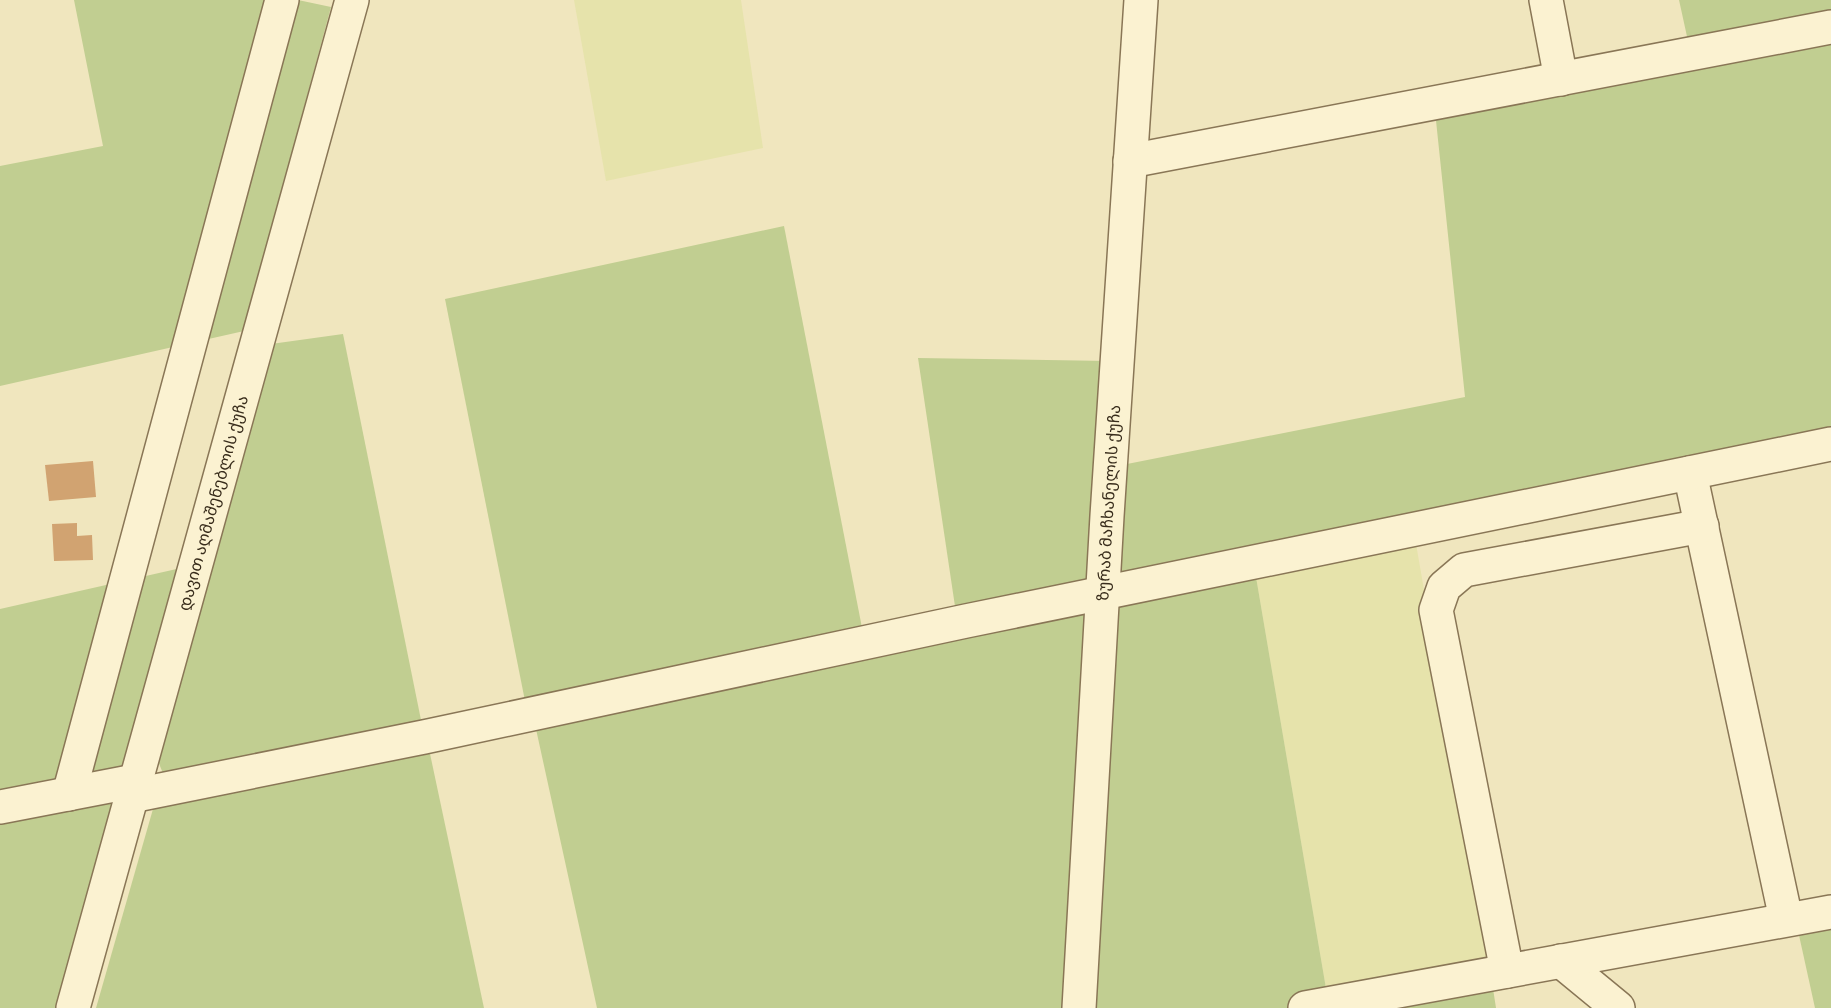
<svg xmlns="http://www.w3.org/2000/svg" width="1831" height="1008" font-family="Bitter,'Noto Sans Georgian',serif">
  <rect width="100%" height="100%" fill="#f0e6be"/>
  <g fill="#e6e3ab">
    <path d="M574,0H741L763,148L606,181Z"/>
    <path d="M1415,538L1490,969L1329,1006L1255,571Z"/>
  </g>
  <g fill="#c1ce91">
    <path d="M74,0H298L331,7L244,331L0,386V166L103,146Z"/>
    <path d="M1679,0H1831V16L1688,41Z"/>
    <path d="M1831,35V429L1116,576L1122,465L1465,397L1435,111Z"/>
    <path d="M784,226L863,633L526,706L445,299Z"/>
    <path d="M343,334L422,725L164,776L158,761L271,344Z"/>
    <path d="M918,358L1109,361L1093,585L956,613Z"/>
    <path d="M181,568L129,767L0,793V609Z"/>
    <path d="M1255,571L1329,1006L1490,969L1496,1008H1086L1113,604Z"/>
    <path d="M1089,609L1067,1008H597L536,729Z"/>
    <path d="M429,749L484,1008H96L153,809Z"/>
    <path d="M121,790L57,1008H0V815Z"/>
    <path d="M1831,909V1008H1815L1795,917Z"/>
  </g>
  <g fill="#d1a371">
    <path d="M93,461L96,497L49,501L45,465Z"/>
    <path d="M77,523V536L92,535L93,560L54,561L52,524Z"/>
  </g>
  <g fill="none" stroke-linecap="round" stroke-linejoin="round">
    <g stroke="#897656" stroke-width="36">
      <g id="minor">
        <path d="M1546,0L1561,79"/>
        <path d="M1130,161L1831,27"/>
        <path d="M1690,473L1786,919"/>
        <path d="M69,794L282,0"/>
        <path d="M131,796L424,737L966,621L1831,444"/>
        <path d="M0,807L135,781"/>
        <path d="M1561,961L1618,1008"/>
        <path d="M1507,971L1436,610L1444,587L1464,570L1702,526"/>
        <path id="s1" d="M73,1008L352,0"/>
        <path id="s2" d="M1079,1008L1107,516L1141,0"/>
        <path d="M1305,1008L1831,912"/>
      </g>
    </g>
    <use href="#minor" stroke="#fbf2d1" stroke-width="33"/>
  </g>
  <g text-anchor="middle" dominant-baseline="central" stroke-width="4.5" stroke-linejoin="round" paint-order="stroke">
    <g font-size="16" fill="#382c1b" stroke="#f7efce">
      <text stroke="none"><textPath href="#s1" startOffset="524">დავით აღმაშენებლის ქუჩა</textPath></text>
      <text stroke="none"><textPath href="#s2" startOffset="506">ზურაბ მაჩხანელის ქუჩა</textPath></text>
    </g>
  </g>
</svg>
